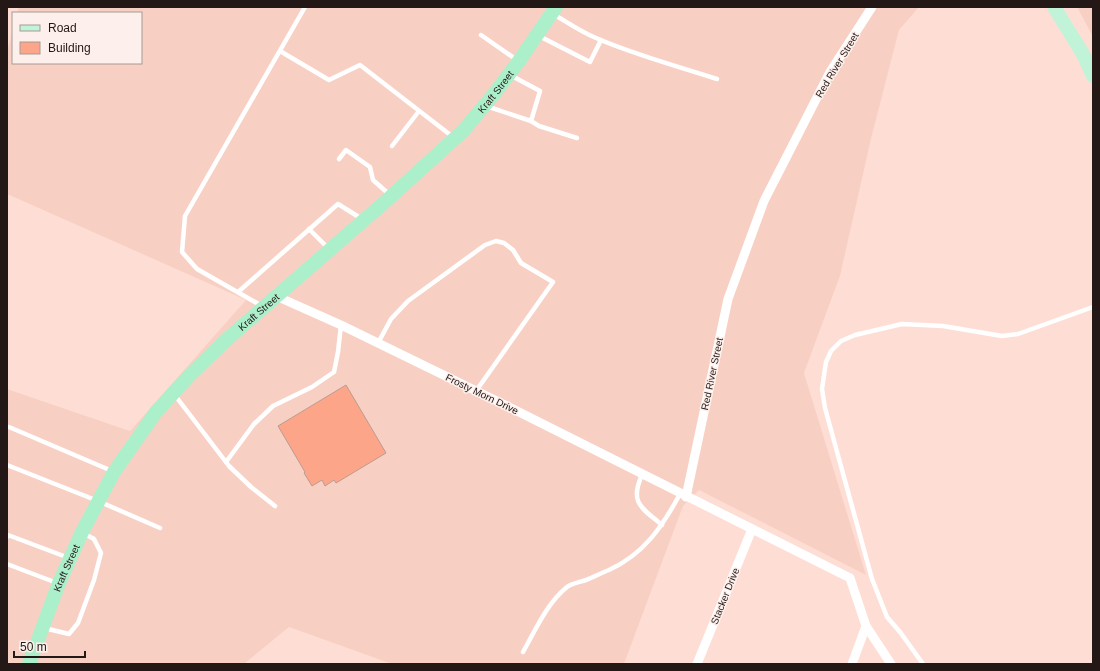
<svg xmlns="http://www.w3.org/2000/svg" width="1100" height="671" font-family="Helvetica,sans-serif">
  <rect width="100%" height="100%" fill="#feded4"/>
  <g fill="#f8d0c3">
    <path d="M19,7H919L899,30L871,139L840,276L804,373L866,575L699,490L683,506L624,664H392L289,627L244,664H7V389L130,431L246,300L7,194V51L13,29V63H141V13H17Z"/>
    <path d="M1077,7H1093V37Z"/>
  </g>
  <path fill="#fda588" stroke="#ba9c93" d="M346,385L386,453L336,483L334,480L325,486L322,480L312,486L304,473L305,472L278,426Z"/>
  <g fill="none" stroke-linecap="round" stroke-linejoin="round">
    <g stroke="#fff" stroke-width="4.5">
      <path d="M553,14C567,22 581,32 596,38C635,55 677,66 717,79"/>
      <path d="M481,35L517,60"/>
      <path d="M539,36L590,62L601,40"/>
      <path d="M280,51L329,80L360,65L453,137"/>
      <path d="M486,106L531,121L540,91L510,75"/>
      <path d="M531,121L539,126L577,138"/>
      <path d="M392,146L419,111"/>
      <path d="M339,159L346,150L370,167L373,180L390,195"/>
      <path d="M309,229L329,249"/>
      <path d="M238,292L338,204L362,219"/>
      <path d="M262,306L197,269L182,252L185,216L305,7"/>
      <path d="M378,343L391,319L408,301L485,245L496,241L504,243L513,250L521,263L553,282L476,391"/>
      <path d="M174,394L229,466L251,487L275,506"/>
      <path d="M7,427H9L112,471"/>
      <path d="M226,462L254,424L273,406L312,387L334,372L338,352L341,325"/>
      <path d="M7,465L98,501L160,528"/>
      <path d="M642,475C629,503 642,508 662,525"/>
      <path d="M7,537L8,535L69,558"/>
      <path d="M7,564L57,583"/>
      <path d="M44,628L69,634L78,623L94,580L101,553L94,539L83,533"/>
      <path d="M523,652C535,631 547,603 567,587C572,583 580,582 586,580C594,577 601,573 609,570C644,554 662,527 680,494"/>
      <path d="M923,664L900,632L887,617L872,579L825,408L822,389L826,362L831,351L841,341L855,335L902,324L943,326L1002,336L1018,334L1093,307"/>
    </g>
    <g stroke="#fff" stroke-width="9">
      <path d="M276,296L341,325L519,412L850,578L866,626L891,664"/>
      <path d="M686,497L728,299L764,201L830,72L872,7"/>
      <path d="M697,664L752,529"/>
      <path d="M852,664L866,626"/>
    </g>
    <path stroke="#c1f3d8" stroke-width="14" d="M1054,7L1083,54L1093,76"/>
    <path stroke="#acefcb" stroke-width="14" id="s1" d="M29,664L59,583L82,532L114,472L156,412L189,376L225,341L386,201L463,131L494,94L519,61L556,7"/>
  </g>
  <g text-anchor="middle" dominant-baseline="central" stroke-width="3" stroke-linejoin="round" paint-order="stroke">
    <g font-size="10" fill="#231815" stroke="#fdf0ec">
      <text transform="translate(837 65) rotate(-59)">Red River Street</text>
      <text stroke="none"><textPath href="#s1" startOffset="751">Kraft Street</textPath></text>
      <text stroke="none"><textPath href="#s1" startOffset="427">Kraft Street</textPath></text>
      <text transform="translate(712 374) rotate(-78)">Red River Street</text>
      <text transform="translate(482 394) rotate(26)">Frosty Morn Drive</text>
      <text stroke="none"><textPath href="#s1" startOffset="103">Kraft Street</textPath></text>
      <text transform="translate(725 596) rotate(-68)">Stacker Drive</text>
    </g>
  </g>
  <rect width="1100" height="671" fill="none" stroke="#231815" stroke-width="16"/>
  <rect x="12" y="12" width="130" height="52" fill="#fdf0ec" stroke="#a69a96"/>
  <rect x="20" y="25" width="20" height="6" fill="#c1f3d8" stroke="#a69a96"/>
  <text x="48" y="32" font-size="12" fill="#231815">Road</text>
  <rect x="20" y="42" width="20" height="12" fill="#fda588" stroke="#a69a96"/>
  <text x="48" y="52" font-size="12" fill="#231815">Building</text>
  <path d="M14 651v6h71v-6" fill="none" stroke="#231815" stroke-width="2"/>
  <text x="20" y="651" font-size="12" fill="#231815" stroke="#fdf0ec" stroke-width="3" paint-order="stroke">50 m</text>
</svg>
